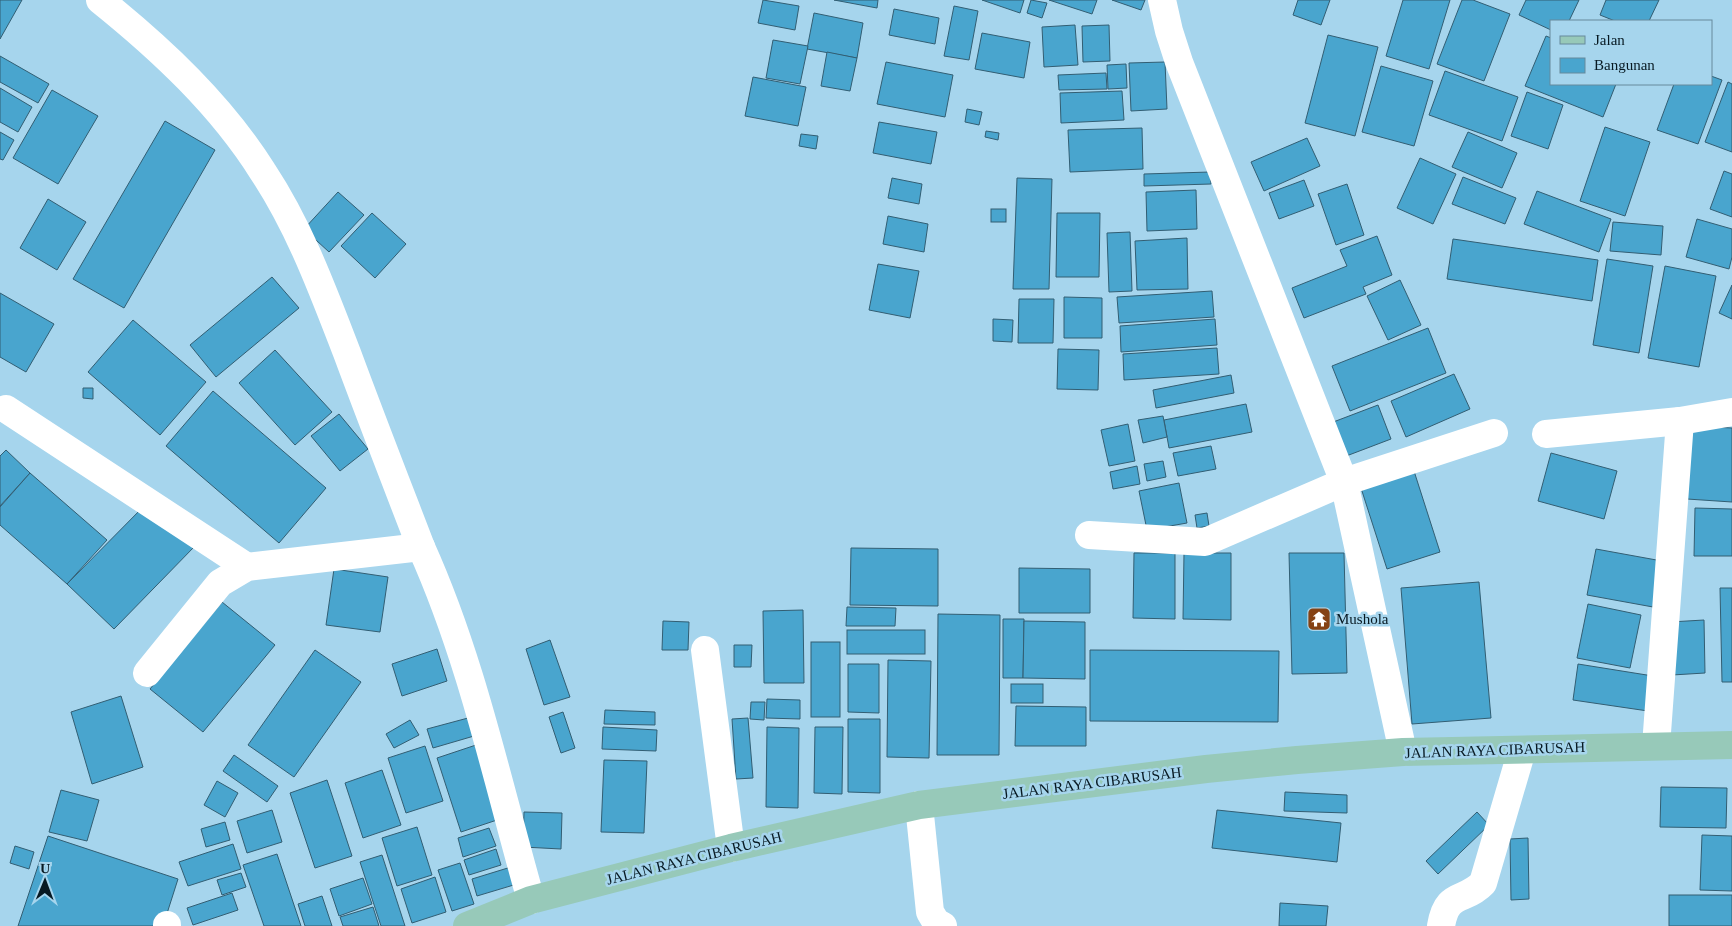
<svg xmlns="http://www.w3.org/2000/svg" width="1732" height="926" font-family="'Times New Roman',serif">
  <rect width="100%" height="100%" fill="#a6d5ed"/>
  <g fill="#49a5ce" stroke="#325e73">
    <path d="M0,0H22L0,39Z"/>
    <path d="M763,0L799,6L795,30L758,23Z"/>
    <path d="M834,0H878L877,8Z"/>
    <path d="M982,0H1024L1020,13Z"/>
    <path d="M1031,0L1047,3L1042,18L1027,13Z"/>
    <path d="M1049,0H1097L1092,14Z"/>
    <path d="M1112,0H1145L1141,10Z"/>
    <path d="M1298,0H1330L1321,25L1293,15Z"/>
    <path d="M1403,0H1450L1429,69L1386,56Z"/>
    <path d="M1462,0H1473L1510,14L1484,81L1437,64Z"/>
    <path d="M1526,0H1579L1569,21H1551V30L1519,15Z"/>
    <path d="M1606,0H1659L1649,21H1615L1600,15Z"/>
    <path d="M954,6L978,11L969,60L944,56Z"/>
    <path d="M894,9L939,18L935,44L889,35Z"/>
    <path d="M814,13L863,23L857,58L807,49Z"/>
    <path d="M1075,25L1078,65L1044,67L1042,27Z"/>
    <path d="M1109,25L1110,61L1083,62L1082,26Z"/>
    <path d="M982,33L1030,42L1024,78L975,69Z"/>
    <path d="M1328,35L1378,47L1355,136L1305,123Z"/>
    <path d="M1546,36L1551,38V84H1616L1603,117L1525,86Z"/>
    <path d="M773,40L808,46L800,84L766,78Z"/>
    <path d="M827,52L857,58L850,91L821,86Z"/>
    <path d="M0,56L49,84L38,103L0,82Z"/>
    <path d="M886,62L953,75L945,117L877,104Z"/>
    <path d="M1165,62L1167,109L1131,111L1129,63Z"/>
    <path d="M1126,64L1127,88L1108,89L1107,65Z"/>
    <path d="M1381,66L1433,81L1414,146L1362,132Z"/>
    <path d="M1445,71L1518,97L1502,141L1429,115Z"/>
    <path d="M1106,73L1107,89L1059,90L1058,75Z"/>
    <path d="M1711,76L1722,80L1698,144L1657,130L1674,84H1711Z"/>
    <path d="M753,77L806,87L798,126L745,116Z"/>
    <path d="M1728,82L1732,84V152L1705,142Z"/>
    <path d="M0,88L32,107L18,132L0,122Z"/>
    <path d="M52,90L98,116L58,184L13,158Z"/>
    <path d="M1122,91L1124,120L1061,123L1060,93Z"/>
    <path d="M1527,92L1563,105L1548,149L1511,136Z"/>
    <path d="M967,109L982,112L979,125L965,122Z"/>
    <path d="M165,121L215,150L124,308L73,279Z"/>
    <path d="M879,122L937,132L931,164L873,153Z"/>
    <path d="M1605,127L1650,142L1625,216L1580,201Z"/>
    <path d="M1142,128L1143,169L1070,172L1068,130Z"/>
    <path d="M986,131L999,133L998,140L985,137Z"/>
    <path d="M0,132L14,140L3,160L0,159Z"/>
    <path d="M1468,132L1517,153L1502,188L1452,167Z"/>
    <path d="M801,134L818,136L816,149L799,146Z"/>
    <path d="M1307,138L1320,166L1264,191L1251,162Z"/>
    <path d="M1420,158L1456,174L1433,224L1397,208Z"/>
    <path d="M1724,171L1732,174V217L1710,209Z"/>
    <path d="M1210,172L1211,184L1144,186V174Z"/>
    <path d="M1463,177L1516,198L1505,224L1452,204Z"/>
    <path d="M892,178L922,184L919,204L888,198Z"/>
    <path d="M1017,178L1052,179L1049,289H1013Z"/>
    <path d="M1304,180L1314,206L1279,219L1269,193Z"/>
    <path d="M1347,184L1364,235L1336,245L1318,194Z"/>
    <path d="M1196,190L1197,229L1147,231L1146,192Z"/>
    <path d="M1537,191L1611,219L1599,252L1524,224Z"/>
    <path d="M338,192L364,215L329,252L304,229Z"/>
    <path d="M48,199L86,222L57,270L20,248Z"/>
    <rect x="991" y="209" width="15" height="13"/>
    <path d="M372,213L406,244L375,278L341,246Z"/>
    <path d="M1057,213H1100L1099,277H1056Z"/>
    <path d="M888,216L928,224L924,252L883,244Z"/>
    <path d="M1697,219L1732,229V257L1729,269L1686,257Z"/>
    <path d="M1613,222L1663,226L1661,255L1610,251Z"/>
    <path d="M1130,232L1132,291L1109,292L1107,233Z"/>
    <path d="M1377,236L1392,275L1363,287L1366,294L1304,318L1292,288L1347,266L1340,250Z"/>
    <path d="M1187,238L1188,289L1137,290L1135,241Z"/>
    <path d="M1453,239L1598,260L1592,301L1447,279Z"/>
    <path d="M1607,259L1653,266L1639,353L1593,345Z"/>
    <path d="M878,264L919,271L910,318L869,310Z"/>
    <path d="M1665,266L1716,276L1699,367L1648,358Z"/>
    <path d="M272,277L299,308L216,377L190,345Z"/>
    <path d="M1400,280L1421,325L1388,340L1367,296Z"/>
    <path d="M1732,285V319L1719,313Z"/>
    <path d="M1212,291L1214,317L1119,323L1117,297Z"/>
    <path d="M0,293L54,324L26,372L0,357Z"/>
    <path d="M1064,297L1102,298V338H1064Z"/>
    <path d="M1019,299H1054L1053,343H1018Z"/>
    <path d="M993,319L1013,320L1012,342L993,341Z"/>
    <path d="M1215,319L1217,345L1121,352L1120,326Z"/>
    <path d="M133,320L206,382L160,435L88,372Z"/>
    <path d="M1428,328L1446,373L1350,411L1332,366Z"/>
    <path d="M1217,348L1219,374L1124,380L1123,354Z"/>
    <path d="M1058,349L1099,350L1098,390L1057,389Z"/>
    <path d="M275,350L332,412L295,445L239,383Z"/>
    <path d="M1454,374L1470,409L1406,437L1391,401Z"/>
    <path d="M1231,375L1234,393L1156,408L1153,390Z"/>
    <path d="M83,388H93V399L83,398Z"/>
    <path d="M213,391L326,488L279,543L166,446Z"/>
    <path d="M1246,404L1252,432L1169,448L1164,420Z"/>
    <path d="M1378,405L1391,439L1341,458L1328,424Z"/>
    <path d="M339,414L368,449L340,471L311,436Z"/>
    <path d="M1163,416L1167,437L1143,443L1138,420Z"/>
    <path d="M1128,424L1135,461L1109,466L1101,430Z"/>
    <path d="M1692,426L1732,428V502L1687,499Z"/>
    <path d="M1211,446L1216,469L1178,476L1173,453Z"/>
    <path d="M6,450L30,473L0,506V456Z"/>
    <path d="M1551,453L1617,471L1604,519L1538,501Z"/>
    <path d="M1163,461L1166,477L1147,481L1144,464Z"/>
    <path d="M1137,466L1140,484L1113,489L1110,472Z"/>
    <path d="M1414,471L1440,552L1387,569L1361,488Z"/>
    <path d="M30,473L107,540L67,584L0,525V507Z"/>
    <path d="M1179,483L1187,523L1147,530L1139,491Z"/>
    <path d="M148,502L194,547L114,629L67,584Z"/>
    <path d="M1695,508L1732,509V556H1694Z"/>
    <path d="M1207,513L1209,526L1197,528L1195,515Z"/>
    <path d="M851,548L938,549V606L850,605Z"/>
    <path d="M1596,549L1662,561L1653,607L1587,595Z"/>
    <path d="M1134,553H1175V619L1133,618Z"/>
    <path d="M1184,553H1231V620L1183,619Z"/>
    <path d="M1289,553H1344L1347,673L1292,674Z"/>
    <path d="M1019,568L1090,569V613H1019Z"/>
    <path d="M334,569L388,577L380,632L326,625Z"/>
    <path d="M1479,582L1491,718L1412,724L1401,588Z"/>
    <path d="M1720,588H1732V682H1722Z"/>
    <path d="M222,602L275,645L203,732L150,689Z"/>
    <path d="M1588,604L1641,615L1630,668L1577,658Z"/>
    <path d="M847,607L896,608L895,626H846Z"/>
    <path d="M803,610L804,683H764L763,611Z"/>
    <path d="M938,614L1000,615L999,755H937Z"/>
    <path d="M1003,619H1024L1023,678H1003Z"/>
    <path d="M1704,620L1705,673L1672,675L1670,622Z"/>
    <path d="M663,621L689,622L688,650H662Z"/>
    <path d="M1024,621L1085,622V679L1023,678Z"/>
    <rect x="847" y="630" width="78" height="24"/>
    <path d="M550,640L570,697L544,705L526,649Z"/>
    <rect x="811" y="642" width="29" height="75"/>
    <path d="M734,645H752L751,667H734Z"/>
    <path d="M437,649L447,681L402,696L392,664Z"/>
    <path d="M315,650L361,682L294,777L248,745Z"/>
    <path d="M1090,650L1279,651L1278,722L1090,721Z"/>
    <path d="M888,660L931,661L929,758L887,757Z"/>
    <path d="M848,664H879V713L848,712Z"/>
    <path d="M1578,664L1653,676L1648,711L1573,700Z"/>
    <rect x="1011" y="684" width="32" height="19"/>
    <path d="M121,696L143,767L92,784L71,712Z"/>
    <path d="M767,699L800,700V719L766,718Z"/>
    <path d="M751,702H765L764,720L750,719Z"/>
    <path d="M1016,706L1086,707V746H1015Z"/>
    <path d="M605,710L655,712V725L604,724Z"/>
    <path d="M563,712L575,748L561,753L549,717Z"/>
    <path d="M468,718L474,736L433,748L427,729Z"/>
    <path d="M748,718L753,778L736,779L732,719Z"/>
    <path d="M848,719H880V793L848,792Z"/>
    <path d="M410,720L419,735L394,748L386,734Z"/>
    <path d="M603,727L657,730L656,751L602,749Z"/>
    <path d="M767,727L799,728L798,808L766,807Z"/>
    <path d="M815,727H843L842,794L814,793Z"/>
    <path d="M479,744L503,818L461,832L437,758Z"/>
    <path d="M425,746L443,801L406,813L388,758Z"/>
    <path d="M234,755L278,786L267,802L223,771Z"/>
    <path d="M604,760L647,761L644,833L601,832Z"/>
    <path d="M382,770L401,825L363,838L345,783Z"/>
    <path d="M327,780L352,856L315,868L290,793Z"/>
    <path d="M217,781L238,793L225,817L204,805Z"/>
    <path d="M1661,787L1727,788L1726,828L1660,827Z"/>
    <path d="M61,790L99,800L87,841L49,832Z"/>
    <path d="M1285,792L1347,795V813L1284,811Z"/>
    <path d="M272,810L282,842L247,853L237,821Z"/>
    <path d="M1217,810L1341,823L1337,862L1212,848Z"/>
    <path d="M524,812L562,813L561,849L523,847Z"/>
    <path d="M1477,812L1489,825L1438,874L1426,861Z"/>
    <path d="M225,822L230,840L206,847L201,829Z"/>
    <path d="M417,827L432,875L397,886L382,838Z"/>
    <path d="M489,828L496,846L463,857L458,838Z"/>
    <path d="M1702,835L1732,836V891L1700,890Z"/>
    <path d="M48,836L178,879L163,926H18Z"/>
    <path d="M1528,838L1529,899L1511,900L1510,839Z"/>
    <path d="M233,844L241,869L188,886L179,862Z"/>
    <path d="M15,846L34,852L29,869L10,863Z"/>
    <path d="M496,849L501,865L469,875L464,860Z"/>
    <path d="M277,854L301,926H264L243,865Z"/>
    <path d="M382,855L405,926H381L360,862Z"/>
    <path d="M460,863L474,904L452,911L438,870Z"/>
    <path d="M511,867L517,884L477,896L472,879Z"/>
    <path d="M241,873L246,887L222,895L217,880Z"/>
    <path d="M435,877L446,912L412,923L401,889Z"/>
    <path d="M363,878L372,904L339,916L330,889Z"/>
    <path d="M232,893L238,910L193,925L187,908Z"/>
    <rect x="1669" y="895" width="63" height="31"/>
    <path d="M322,896L332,926H305L298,904Z"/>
    <path d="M1280,903L1328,906L1326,926H1279Z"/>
    <path d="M373,907L379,926H343L340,917Z"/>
  </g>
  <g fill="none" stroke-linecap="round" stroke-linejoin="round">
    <g stroke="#fff" stroke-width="28">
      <path d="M100,0C161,49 221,105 263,172C300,228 323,291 347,353C371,418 396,482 421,547C472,660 497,781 531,900"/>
      <path d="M1162,0L1169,31L1179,62L1344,482L1403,752"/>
      <path d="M6,409L247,567"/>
      <path d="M1546,434L1680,421L1732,412"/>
      <path d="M1089,535L1205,542L1344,482L1494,433"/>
      <path d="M705,650L731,848"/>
      <path d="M147,673L220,583L247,567L421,547"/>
      <path d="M1656,746L1680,421"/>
      <path d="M919,805L930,912L936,922L943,926"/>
      <path d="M167,926V925"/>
      <path d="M1441,926C1447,890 1464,903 1483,883L1522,750"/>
    </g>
    <path stroke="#97c9b9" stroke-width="28" d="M467,926L531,900L731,848L919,805L1206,769L1297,760L1403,752L1732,745"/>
  </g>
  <defs>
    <g id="temple-square" transform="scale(1.25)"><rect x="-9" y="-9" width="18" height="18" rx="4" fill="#854214" stroke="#a6d5ed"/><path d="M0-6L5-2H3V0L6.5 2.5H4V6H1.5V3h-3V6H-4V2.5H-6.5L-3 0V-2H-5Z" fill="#fff"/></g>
  </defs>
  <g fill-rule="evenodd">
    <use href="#temple-square" x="1319" y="619"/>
  </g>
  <g text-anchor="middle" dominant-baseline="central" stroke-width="5" stroke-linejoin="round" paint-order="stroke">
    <g font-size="15" fill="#071922" stroke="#a6d5ed" text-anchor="start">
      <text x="1336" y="619">Mushola</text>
    </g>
    <g font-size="15" fill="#071922" stroke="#a6d5ed">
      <text transform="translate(1495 750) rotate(-2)">JALAN RAYA CIBARUSAH</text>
      <text transform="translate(1092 783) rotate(-7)">JALAN RAYA CIBARUSAH</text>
      <text transform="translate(694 858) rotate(-14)">JALAN RAYA CIBARUSAH</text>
    </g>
  </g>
  <rect x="1550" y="20" width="162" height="65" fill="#a6d5ed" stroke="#668a9c"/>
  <rect x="1560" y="36" width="25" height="8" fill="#97c9b9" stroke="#668a9c"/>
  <text x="1594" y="45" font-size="15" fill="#071922">Jalan</text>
  <rect x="1560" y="58" width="25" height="15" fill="#49a5ce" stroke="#668a9c"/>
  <text x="1594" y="70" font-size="15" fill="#071922">Bangunan</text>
  <g transform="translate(45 881) rotate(1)" stroke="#a6d5ed" stroke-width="4" paint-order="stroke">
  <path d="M0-4L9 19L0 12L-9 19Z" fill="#071922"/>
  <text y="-8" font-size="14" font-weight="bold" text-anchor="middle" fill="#071922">U</text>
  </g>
</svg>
